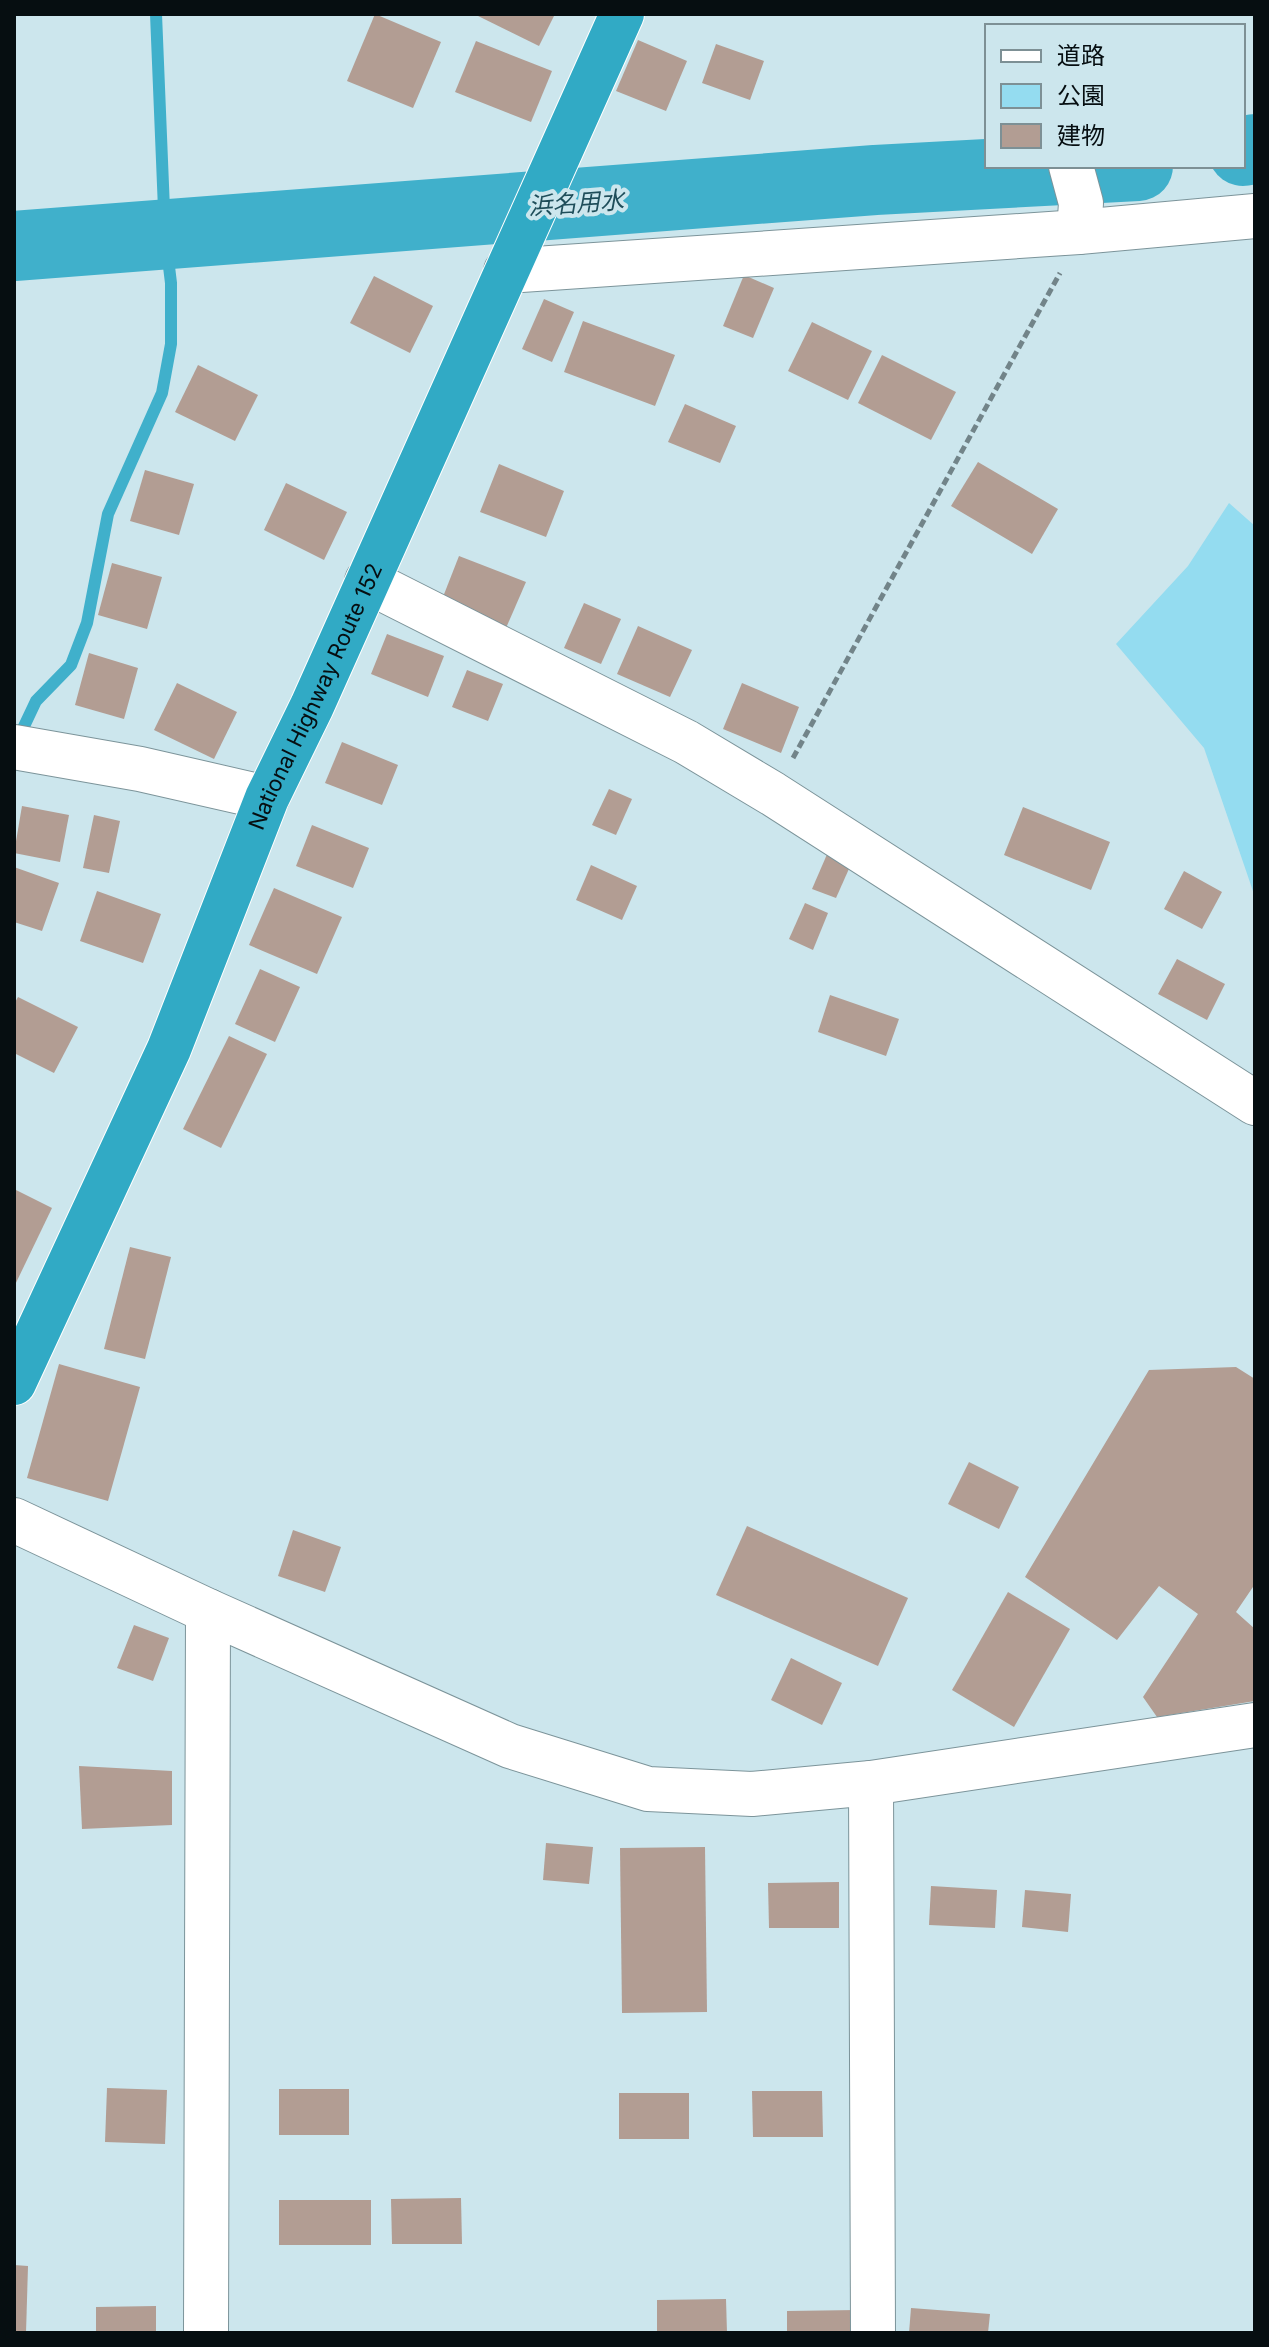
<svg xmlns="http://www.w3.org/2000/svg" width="1269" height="2347" font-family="Inter,'Noto Sans JP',sans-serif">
  <rect width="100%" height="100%" fill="#cce6ed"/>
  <path fill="#94dcf0" d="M1229,503L1255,526V897L1204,748L1116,644L1188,566Z"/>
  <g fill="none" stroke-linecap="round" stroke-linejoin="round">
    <path stroke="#40b0cb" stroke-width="12" d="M18,739L36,701L71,665L87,623L108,514L162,393L171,344V283L165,234L156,14"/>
    <g stroke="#40b0cb" stroke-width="70">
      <path d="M1243,151L1255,149"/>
      <path d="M14,246L875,180L1138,166"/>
    </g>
  </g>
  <g fill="#b29d93">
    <path d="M375,14L441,42L413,108L347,81Z"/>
    <path d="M474,14H555L539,46Z"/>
    <path d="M638,40L687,61L666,111L616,91Z"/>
    <path d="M476,41L552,71L531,122L455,92Z"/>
    <path d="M716,44L764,61L750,100L702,83Z"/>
    <path d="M744,275L774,288L753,338L723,326Z"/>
    <path d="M374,276L433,306L410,353L350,323Z"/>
    <path d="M544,299L574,312L552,362L522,349Z"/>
    <path d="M583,321L675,355L655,406L564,372Z"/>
    <path d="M812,322L872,351L848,400L788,371Z"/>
    <path d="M882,355L956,392L931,440L858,403Z"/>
    <path d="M198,365L258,395L235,441L175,412Z"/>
    <path d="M685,404L736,426L720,463L668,442Z"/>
    <path d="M978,462L1058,509L1032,554L951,506Z"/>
    <path d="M499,464L564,491L546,537L480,512Z"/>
    <path d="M145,470L194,484L179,535L130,521Z"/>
    <path d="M286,483L347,512L324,560L264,530Z"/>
    <path d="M459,556L526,582L506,628L441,602Z"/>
    <path d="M112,563L162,577L147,629L98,615Z"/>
    <path d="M584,603L621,619L601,664L564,648Z"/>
    <path d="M638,626L692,650L670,697L617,674Z"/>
    <path d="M387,634L444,656L428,697L371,674Z"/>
    <path d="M89,653L138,668L124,719L75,705Z"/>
    <path d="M467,670L503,684L488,721L452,707Z"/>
    <path d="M177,683L237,712L214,759L154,730Z"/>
    <path d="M742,683L799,707L781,753L723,729Z"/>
    <path d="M342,742L398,765L382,805L325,783Z"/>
    <path d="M609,789L632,799L616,835L592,825Z"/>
    <path d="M22,806L69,815L60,862L14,853Z"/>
    <path d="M1023,807L1110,842L1091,890L1004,855Z"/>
    <path d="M94,815L120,821L109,873L83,868Z"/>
    <path d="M312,825L369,848L353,888L296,866Z"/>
    <path d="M828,852L852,862L836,898L812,889Z"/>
    <path d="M591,865L637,886L622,920L576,900Z"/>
    <path d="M14,867L59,883L42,931L14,922Z"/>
    <path d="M1184,871L1222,892L1202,929L1164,909Z"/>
    <path d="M274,888L342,917L317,974L249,945Z"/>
    <path d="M97,891L161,914L143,963L80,941Z"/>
    <path d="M805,903L828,913L813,950L789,939Z"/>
    <path d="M1177,959L1225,984L1207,1020L1158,994Z"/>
    <path d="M260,969L300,987L275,1042L235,1024Z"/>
    <path d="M830,995L899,1019L886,1056L818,1032Z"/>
    <path d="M18,997L78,1027L54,1073L14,1053V1004Z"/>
    <path d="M229,1036L267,1054L221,1148L183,1129Z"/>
    <path d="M14,1189L52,1208L14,1287Z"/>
    <path d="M130,1247L171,1257L145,1359L104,1349Z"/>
    <path d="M59,1364L140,1387L108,1501L27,1478Z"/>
    <path d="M1236,1367L1255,1379V1584L1236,1612L1255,1629V1701L1157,1717L1143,1697L1198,1614L1159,1586L1117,1640L1025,1577L1149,1370Z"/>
    <path d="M969,1462L1019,1487L999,1529L948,1504Z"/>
    <path d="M747,1526L908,1598L878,1666L716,1595Z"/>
    <path d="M293,1530L341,1547L325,1592L278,1576Z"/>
    <path d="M1008,1592L1070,1629L1014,1727L952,1690Z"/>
    <path d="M134,1625L169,1638L153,1681L117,1668Z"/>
    <path d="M791,1658L842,1683L822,1725L771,1700Z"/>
    <path d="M79,1766L172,1771V1825L82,1829Z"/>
    <path d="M546,1843L593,1847L589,1884L543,1880Z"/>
    <path d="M705,1847L707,2012L622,2013L620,1848Z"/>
    <path d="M839,1882V1928H769L768,1883Z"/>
    <path d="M931,1886L997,1890L995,1928L929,1925Z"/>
    <path d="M1025,1890L1071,1894L1068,1932L1022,1927Z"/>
    <path d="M107,2088L167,2090L165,2144L105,2142Z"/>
    <rect x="279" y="2089" width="70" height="46"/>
    <path d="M752,2091H822L823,2137H753Z"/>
    <rect x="619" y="2093" width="70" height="46"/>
    <path d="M461,2198L462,2244H392L391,2199Z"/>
    <rect x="279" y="2200" width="92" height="45"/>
    <path d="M14,2265L28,2266L26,2333H14Z"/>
    <path d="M726,2299L727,2333H657V2300Z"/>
    <path d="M156,2306V2333H96V2307Z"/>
    <path d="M911,2308L990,2314L988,2333H909Z"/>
    <path d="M857,2310V2333H787V2311Z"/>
  </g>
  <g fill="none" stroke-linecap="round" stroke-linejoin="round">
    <g stroke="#7c949a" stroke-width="46">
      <g id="minor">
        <path d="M1071,166L1081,203L1079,232"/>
        <path d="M506,271L1079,232L1255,216"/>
        <path d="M367,581L686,742L773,794L1255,1103"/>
        <path d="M14,747L140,769L267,798"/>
        <path d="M14,1520L208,1611L510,1746L648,1789L752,1794L871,1783L1255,1725"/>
        <path d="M871,1783L873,2333"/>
        <path d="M206,2333L208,1611"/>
      </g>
    </g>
    <g stroke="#fff" stroke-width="46">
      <g id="highway">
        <path id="s1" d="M14,1383L169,1049L267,798L312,706L622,14"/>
      </g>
    </g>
    <path stroke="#728489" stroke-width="5" stroke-dasharray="8 4" stroke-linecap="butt" d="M793,758L1060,273"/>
    <use href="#minor" stroke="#fff" stroke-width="44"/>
    <use href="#highway" stroke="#31aac5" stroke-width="44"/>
  </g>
  <g text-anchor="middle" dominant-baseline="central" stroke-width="8" stroke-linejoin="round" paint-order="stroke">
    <g font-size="22" fill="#060e11" stroke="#cce6ed">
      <text stroke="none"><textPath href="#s1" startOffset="750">National Highway Route 152</textPath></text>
    </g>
    <g font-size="24" font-style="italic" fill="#1f4e5a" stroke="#cce6ed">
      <text transform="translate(576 203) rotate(-4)">浜名用水</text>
    </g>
  </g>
  <rect width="1269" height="2347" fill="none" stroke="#060e11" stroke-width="32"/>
  <rect x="985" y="24" width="260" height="144" fill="#cce6ed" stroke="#7d9095" stroke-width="2"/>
  <rect x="1001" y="50" width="40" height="12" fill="#ffffff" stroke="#7d9095" stroke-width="2"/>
  <text x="1057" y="64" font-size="24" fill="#060e11">道路</text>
  <rect x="1001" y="84" width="40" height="24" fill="#94dcf0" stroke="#7d9095" stroke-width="2"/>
  <text x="1057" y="104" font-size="24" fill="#060e11">公園</text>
  <rect x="1001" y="124" width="40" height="24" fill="#b29d93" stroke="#7d9095" stroke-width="2"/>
  <text x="1057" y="144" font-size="24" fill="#060e11">建物</text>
</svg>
